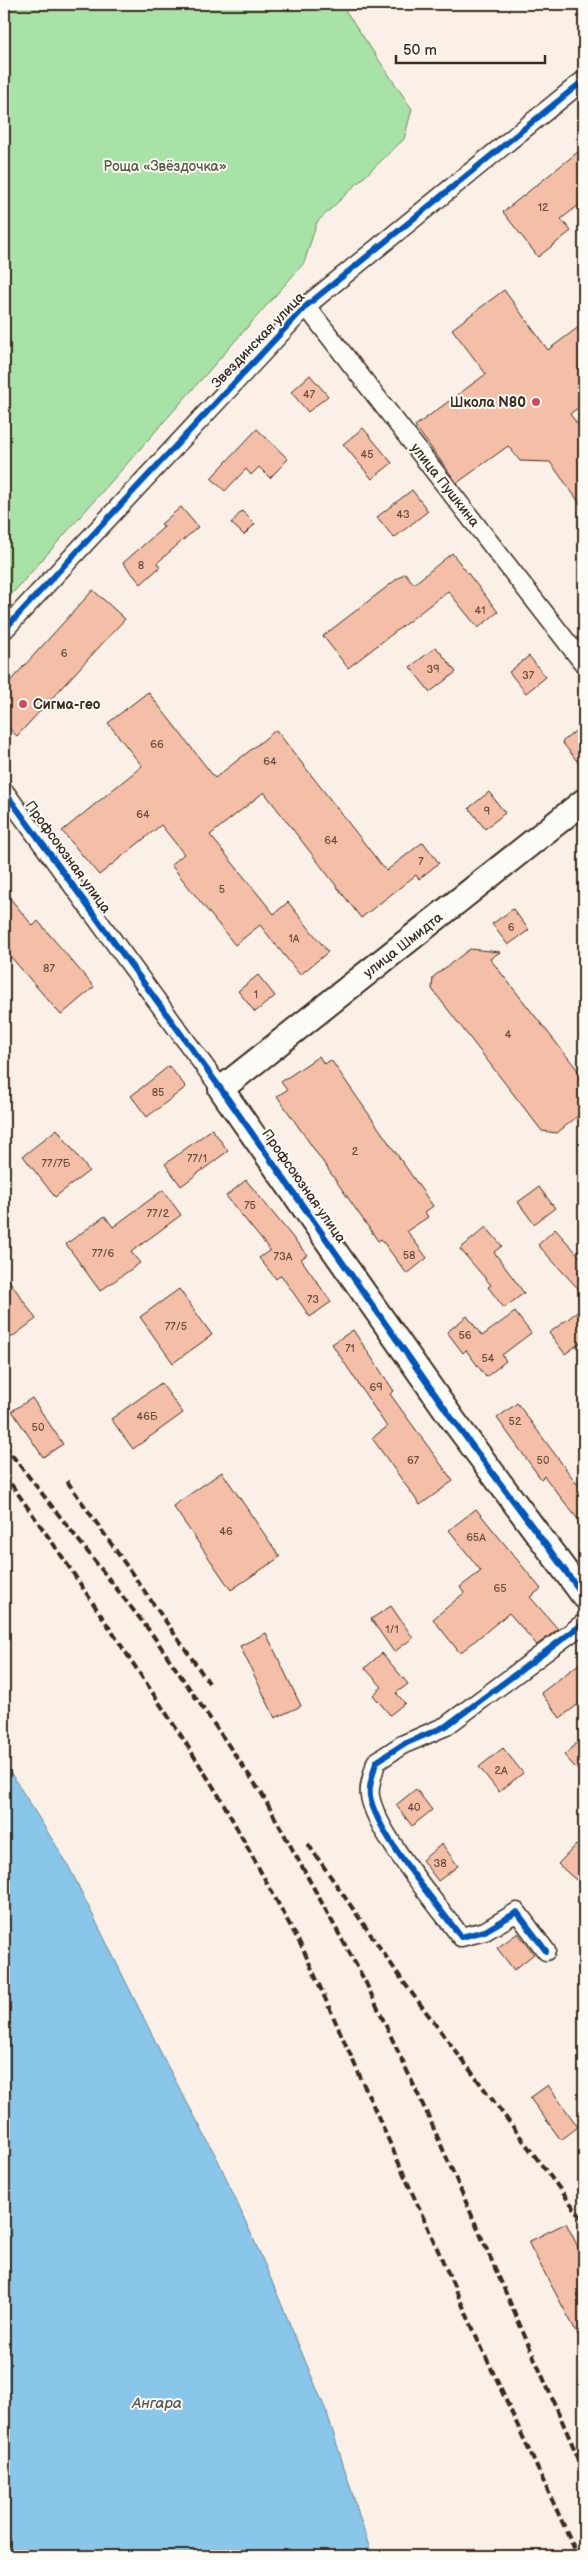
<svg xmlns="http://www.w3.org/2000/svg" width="588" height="2560" font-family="'Balsamiq Sans',sans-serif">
  <rect width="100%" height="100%" fill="#fbf0e7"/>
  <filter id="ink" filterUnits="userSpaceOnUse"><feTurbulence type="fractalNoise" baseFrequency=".02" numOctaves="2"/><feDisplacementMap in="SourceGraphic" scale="10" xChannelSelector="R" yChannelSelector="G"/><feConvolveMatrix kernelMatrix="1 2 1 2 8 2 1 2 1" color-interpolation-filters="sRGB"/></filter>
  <g filter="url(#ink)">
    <path fill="#a8e2a7" stroke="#728662" d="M4,4H341L412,109L404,139L317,222L304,263L4,603Z"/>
    <path fill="#89c6ea" stroke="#6a8898" d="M4,1762L67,1863L167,2065L218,2160L265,2265L327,2413L372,2556H4Z"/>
    <g fill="#f5bfa7" stroke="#3b2a1e">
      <path d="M584,147V201L561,219L571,231L538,257L503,212Z"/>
      <path d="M504,290L548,350L584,323V403L570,414L584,433V509L550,462L520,461L508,446L457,483L415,426L486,374L452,329Z"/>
      <path d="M310,375L328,396L308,412L291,392Z"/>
      <path d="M363,428L392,463L372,479L343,444Z"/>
      <path d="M257,429L288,459L270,478L259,467L251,475L246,469L225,491L211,478Z"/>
      <path d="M412,490L428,511L394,538L377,517Z"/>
      <path d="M181,507L198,527L157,563L160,567L141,584L123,563L164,527L161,524Z"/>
      <path d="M242,511L255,524L244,535L231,523Z"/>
      <path d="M452,553L498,612L478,628L448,591L348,668L323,636L405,573L414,584Z"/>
      <path d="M93,590L125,619L17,736L4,724V688Z"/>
      <path d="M436,647L456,672L430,692L410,667Z"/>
      <path d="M529,656L546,677L526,693L509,672Z"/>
      <path d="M148,692L215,778L276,730L386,871L423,842L439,863L419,879L416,875L361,918L264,792L210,835L274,914L288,902L328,952L300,975L260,925L235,945L171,865L184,854L161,825L99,875L62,831L142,766L108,723Z"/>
      <path d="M584,724V770L562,742Z"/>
      <path d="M489,792L505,813L485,829L469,808Z"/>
      <path d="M4,891L33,926L38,921L94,987L61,1015L4,949Z"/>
      <path d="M513,909L529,930L508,945L492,924Z"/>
      <path d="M470,949L500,952L490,959L584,1078V1111L557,1133L542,1131L432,989L433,977Z"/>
      <path d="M258,975L275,996L255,1012L238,991Z"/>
      <path d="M319,1056L324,1064L331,1060L433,1206L425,1212L428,1217L407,1231L427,1258L407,1274L381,1239L378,1241L277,1096L287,1090L281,1082Z"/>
      <path d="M169,1066L186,1087L147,1117L131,1096Z"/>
      <path d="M57,1129L89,1171L55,1197L23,1156Z"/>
      <path d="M212,1129L228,1151L181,1186L165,1164Z"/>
      <path d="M246,1180L307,1255L301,1259L331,1302L310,1317L281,1275L276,1279L259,1258L270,1250L226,1196Z"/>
      <path d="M539,1187L555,1208L534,1224L518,1202Z"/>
      <path d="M163,1190L181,1215L131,1252L140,1263L100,1291L66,1244L105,1216L113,1227Z"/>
      <path d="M486,1227L502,1246L494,1252L524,1293L504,1308L488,1287L491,1285L460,1249Z"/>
      <path d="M555,1229L584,1261V1295L538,1245Z"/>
      <path d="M4,1273L36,1319L4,1343Z"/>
      <path d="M179,1289L212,1335L173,1363L140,1317Z"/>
      <path d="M584,1307V1340L565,1354L549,1333Z"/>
      <path d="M515,1312L531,1333L502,1355L506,1361L486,1377L466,1350L463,1353L447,1332L467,1316L482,1336Z"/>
      <path d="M353,1330L394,1391L390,1394L453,1481L420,1505L372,1438L387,1427L332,1344Z"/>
      <path d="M161,1383L183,1413L133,1449L111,1419Z"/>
      <path d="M32,1398L63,1444L43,1457L12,1411Z"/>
      <path d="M517,1403L577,1484L584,1479V1527L544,1476L541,1479L497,1418Z"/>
      <path d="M222,1472L280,1557L231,1590L173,1506Z"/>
      <path d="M476,1509L541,1589L530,1597L558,1629L537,1645L509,1613L460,1653L433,1619L464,1593L460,1587L481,1571L449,1530Z"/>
      <path d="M391,1606L413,1638L394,1652L371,1619Z"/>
      <path d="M266,1633L301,1706L275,1718L240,1646Z"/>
      <path d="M382,1653L408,1684L396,1693L405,1703L390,1715L373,1695L382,1687L365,1668Z"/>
      <path d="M584,1660V1700L560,1718L541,1693Z"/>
      <path d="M584,1736V1777L564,1755Z"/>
      <path d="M503,1748L523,1773L499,1792L479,1767Z"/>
      <path d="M416,1789L432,1810L412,1826L396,1805Z"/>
      <path d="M442,1844L458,1866L438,1881L422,1860Z"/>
      <path d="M576,1845L584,1852V1887L558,1864Z"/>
      <path d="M518,1933L534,1954L514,1970L497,1948Z"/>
      <path d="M548,2085L578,2127L561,2140L530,2098Z"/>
      <path d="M566,2223L584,2259V2346L528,2242Z"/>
    </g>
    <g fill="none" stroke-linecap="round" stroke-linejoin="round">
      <g stroke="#3b2a1e" stroke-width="21">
        <g id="street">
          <path d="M306,306L584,664"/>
          <path d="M4,630L306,306L584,80"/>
          <path d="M4,791L221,1089"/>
          <path d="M546,1951L517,1912L485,1931L461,1937C437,1904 376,1833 370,1796C368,1786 374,1772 376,1762L402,1745L446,1726L584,1623"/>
        </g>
      </g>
      <g stroke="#3b2a1e" stroke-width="28">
        <path id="secondary" d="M584,801L221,1089L453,1420L584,1596"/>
      </g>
      <use href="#street" stroke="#fdfcf7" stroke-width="18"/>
      <use href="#secondary" stroke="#fdfcf7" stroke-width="24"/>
      <g stroke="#3b2a1e" stroke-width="4" stroke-dasharray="8 4" stroke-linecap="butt">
        <path d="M4,1445L152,1634L262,1794L366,1983L430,2120L584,2471"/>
        <path d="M4,1474L59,1552L182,1737L221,1799L303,1949L479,2342L578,2556"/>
        <path d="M67,1481L209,1683"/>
        <path d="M308,1844L405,1984L584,2221"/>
      </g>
      <g stroke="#fdfcf7" stroke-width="9">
        <g id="cycleway">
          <path d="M4,630L306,306L584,80"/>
          <path d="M4,791L221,1089L453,1420L584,1596"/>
          <path d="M546,1951L517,1912L485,1931L461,1937C437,1904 376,1833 370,1796C368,1786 374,1772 376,1762L402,1745L446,1726L584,1623"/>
        </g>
      </g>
      <use href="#cycleway" stroke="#0057b8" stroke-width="6"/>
    </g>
  </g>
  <g fill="#d1495b" stroke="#fdfcf7" stroke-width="2">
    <circle cx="536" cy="402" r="5"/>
    <circle cx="23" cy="704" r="5"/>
  </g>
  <g text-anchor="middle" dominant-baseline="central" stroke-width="4" stroke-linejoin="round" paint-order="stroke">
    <g font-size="11" fill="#6a4f40">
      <text x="543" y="207">12</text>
      <text x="309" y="394">47</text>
      <text x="367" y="454">45</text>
      <text x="403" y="514">43</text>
      <text x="141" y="565">8</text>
      <text x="480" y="610">41</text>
      <text x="64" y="653">6</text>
      <text x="433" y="669">39</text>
      <text x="528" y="675">37</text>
      <text x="157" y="744">66</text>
      <text x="270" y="761">64</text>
      <text x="487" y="811">9</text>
      <text x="143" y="814">64</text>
      <text x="331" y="840">64</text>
      <text x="421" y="861">7</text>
      <text x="222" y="889">5</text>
      <text x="511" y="927">6</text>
      <text x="294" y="938">1А</text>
      <text x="49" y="968">87</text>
      <text x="256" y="994">1</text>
      <text x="508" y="1034">4</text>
      <text x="158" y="1092">85</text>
      <text x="355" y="1151">2</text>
      <text x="197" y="1158">77/1</text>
      <text x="56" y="1163">77/7Б</text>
      <text x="250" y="1205">75</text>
      <text x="158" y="1213">77/2</text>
      <text x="103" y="1253">77/6</text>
      <text x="409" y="1255">58</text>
      <text x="283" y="1256">73А</text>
      <text x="313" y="1299">73</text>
      <text x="176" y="1326">77/5</text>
      <text x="465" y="1335">56</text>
      <text x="350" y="1348">71</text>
      <text x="488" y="1358">54</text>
      <text x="376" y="1387">69</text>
      <text x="147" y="1416">46Б</text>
      <text x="515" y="1421">52</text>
      <text x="38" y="1427">50</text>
      <text x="413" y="1460">67</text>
      <text x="543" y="1460">50</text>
      <text x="226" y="1531">46</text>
      <text x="476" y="1537">65А</text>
      <text x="500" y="1588">65</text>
      <text x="392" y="1629">1/1</text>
      <text x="501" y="1770">2А</text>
      <text x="414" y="1807">40</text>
      <text x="440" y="1863">38</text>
    </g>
    <g font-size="14" fill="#565840" stroke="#fdfcf7">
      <text x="165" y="166">Роща «Звёздочка»</text>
    </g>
    <g font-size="14" fill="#3b2a1e" stroke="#fdfcf7">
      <text transform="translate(258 340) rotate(-46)">Звездинская улица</text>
      <text transform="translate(445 485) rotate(52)">улица Пушкина</text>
      <text transform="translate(68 857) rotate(54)">Профсоюзная улица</text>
      <text transform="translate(403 945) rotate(-38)">улица Шмидта</text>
      <text transform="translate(304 1186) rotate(55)">Профсоюзная улица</text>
    </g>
    <g font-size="14" font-weight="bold" fill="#3b2a1e" stroke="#fdfcf7" text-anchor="end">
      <text x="526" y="402">Школа N80</text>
      <text x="33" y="704" text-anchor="start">Сигма-гео</text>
    </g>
    <g font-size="15" font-style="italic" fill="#52595b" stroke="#fdfcf7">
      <text x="157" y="2403">Ангара</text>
    </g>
  </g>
  <rect width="588" height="2560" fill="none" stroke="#fdfcf7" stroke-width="20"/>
  <rect x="10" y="10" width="568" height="2540" fill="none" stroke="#3b2a1e" stroke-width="2" filter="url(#ink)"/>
  <path d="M396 55v8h149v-8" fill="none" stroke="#3b2a1e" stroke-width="2.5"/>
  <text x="403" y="55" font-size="15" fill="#3b2a1e" stroke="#fdfcf7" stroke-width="4" paint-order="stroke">50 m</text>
</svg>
